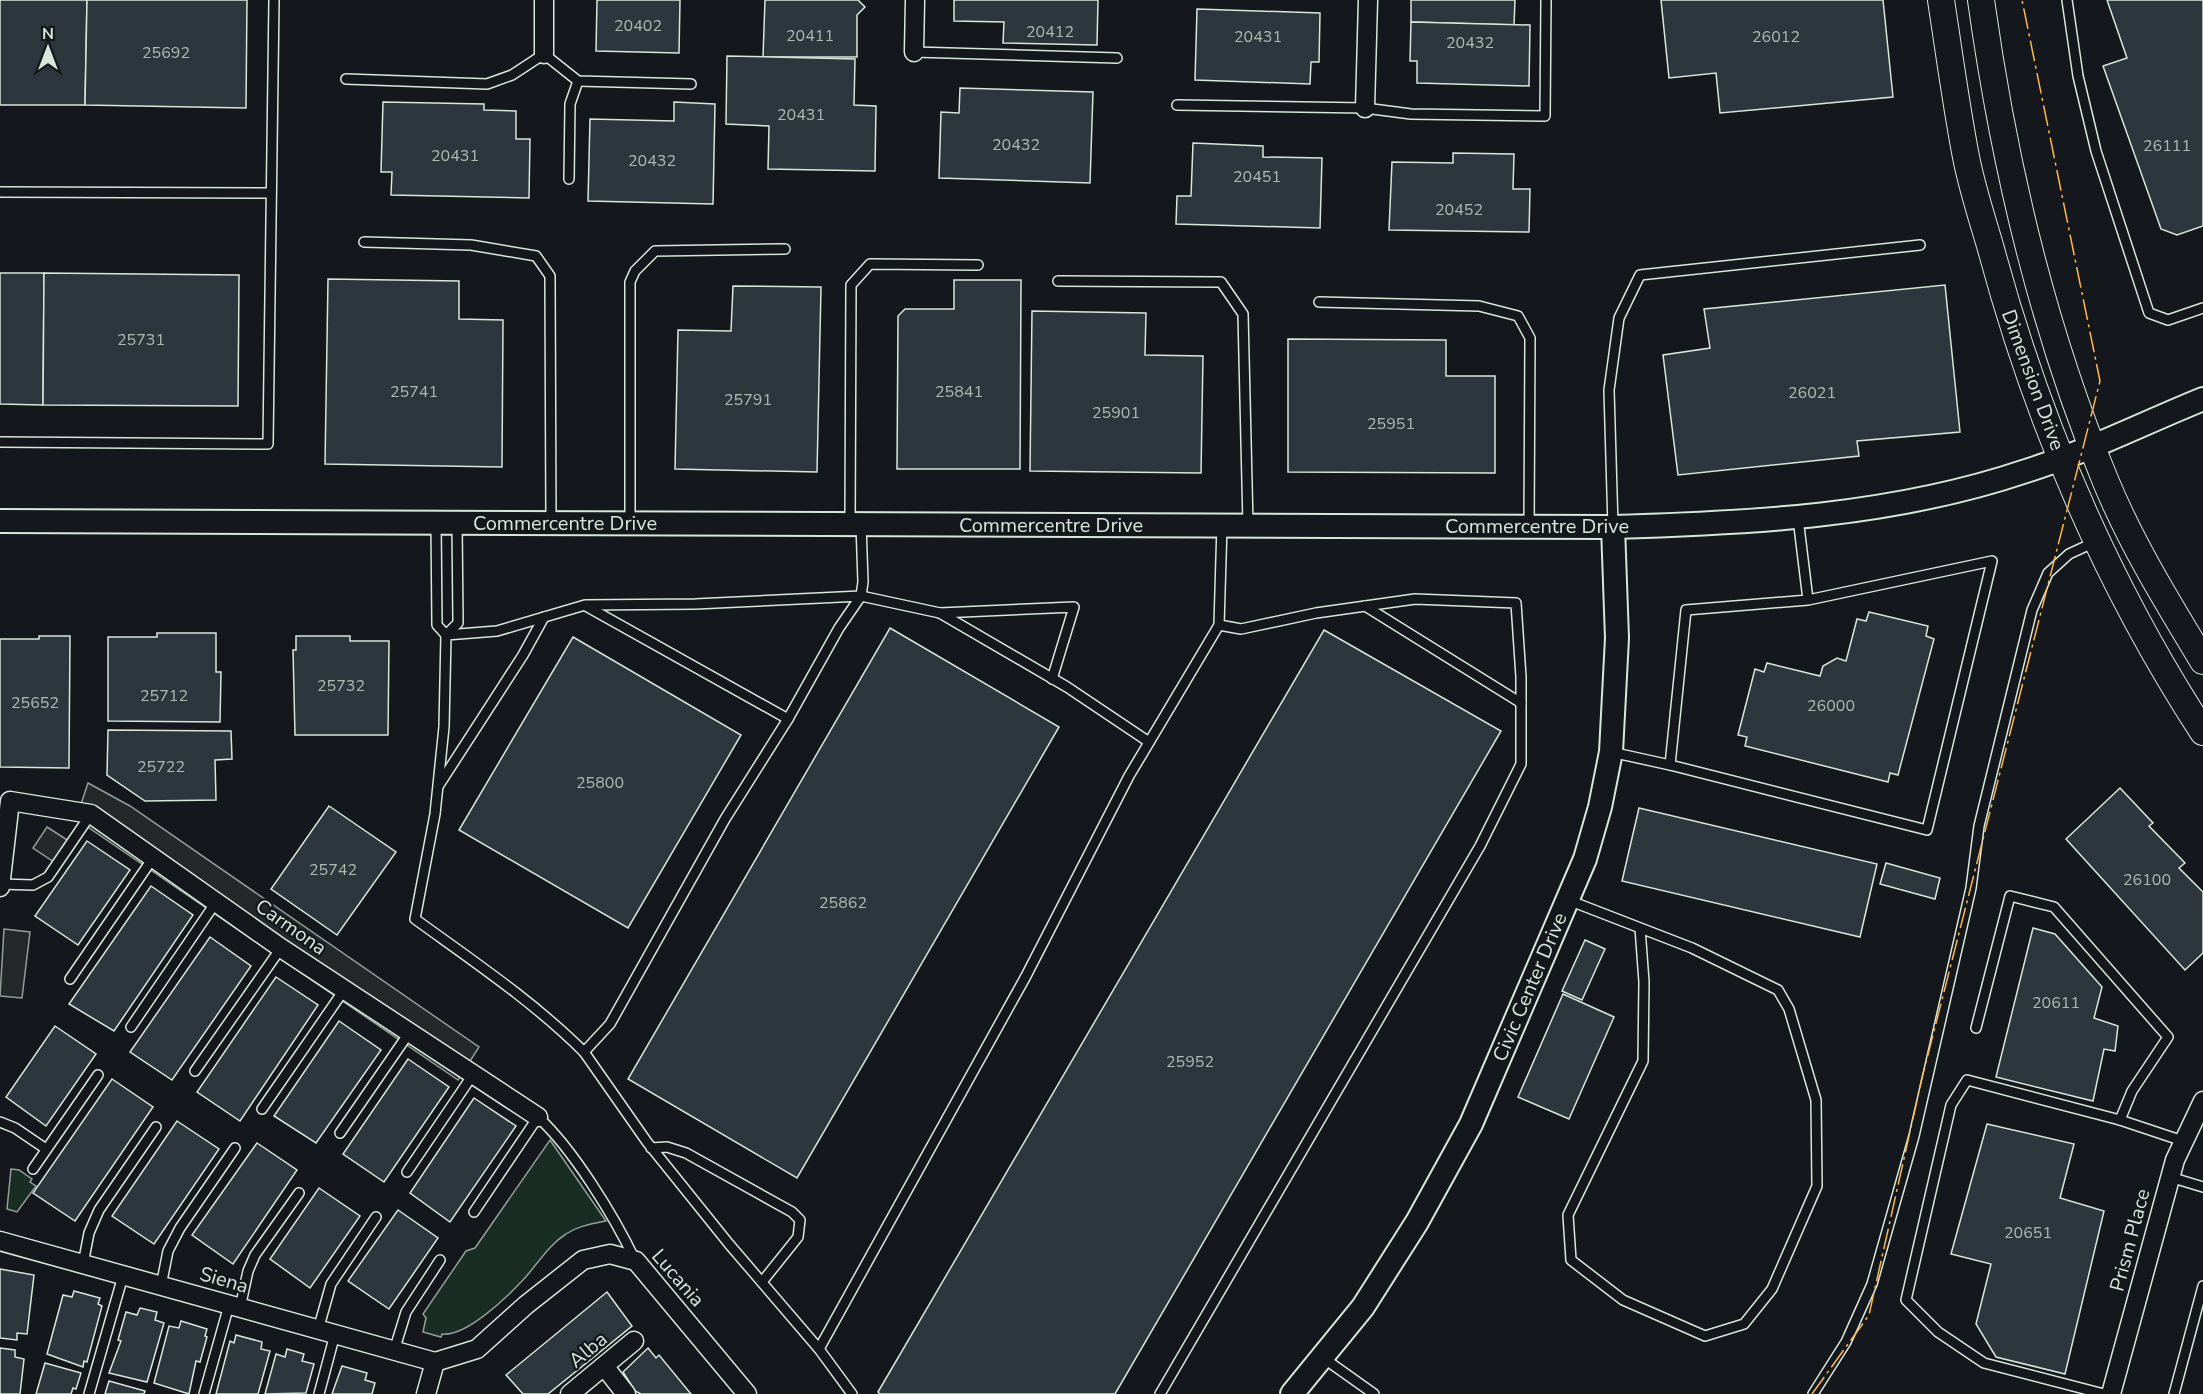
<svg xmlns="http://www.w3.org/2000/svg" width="2203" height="1394" font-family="'Nunito Sans',sans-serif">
  <rect width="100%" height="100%" fill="#14181c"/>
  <g fill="#1a2d24" stroke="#939e99" stroke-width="1.5">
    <path d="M550,1140L606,1221C591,1224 578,1226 566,1234C547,1246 536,1267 521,1282C504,1300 465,1337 442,1334L441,1337L423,1332L426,1318L423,1314L466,1251L475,1248Z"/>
    <path d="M11,1169L19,1170L32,1179L30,1182L36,1186L17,1212L7,1209Z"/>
  </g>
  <g fill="#24282b" stroke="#939e99" stroke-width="1.5">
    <path d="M88,783L130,806L479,1047L458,1080L76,819Z"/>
    <path d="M47,827L75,845L60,866L33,848Z"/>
    <path d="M4,929L30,932L22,998L0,996Z"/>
  </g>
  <g fill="#2c363c" stroke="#d8e6dc" stroke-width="1.5">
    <path d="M0,0H87L85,105H0Z"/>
    <path d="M87,0H247L246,108L85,105Z"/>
    <path d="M597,0H680L679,53L596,51Z"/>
    <path d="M765,0H858L865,7L857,15V57H763Z"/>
    <path d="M954,0H1098L1097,45L1003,43L1004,22L954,21Z"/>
    <path d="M1411,0H1515L1514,25L1411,22Z"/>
    <path d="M1661,0H1883L1893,97L1720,113L1716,73L1669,78Z"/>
    <path d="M2107,0H2203V226L2177,235L2161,229L2103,66L2127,58Z"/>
    <path d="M1197,9L1320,13L1319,62H1311L1310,84L1195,80Z"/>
    <path d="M1411,22L1530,25L1529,86L1417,83V61H1410Z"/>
    <path d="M727,56L855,59L854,105L876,106L875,171L768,169L769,126L726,124Z"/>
    <path d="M960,88L1093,92L1090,183L939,178L941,112L959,113Z"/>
    <path d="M383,102L484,104V110L516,111V139H530L529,198L391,195L392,172H381Z"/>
    <path d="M674,102L715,104L713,204L588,201L590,119L674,121Z"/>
    <path d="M1193,143L1263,146V157L1322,158L1320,228L1176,224L1177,196H1191Z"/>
    <path d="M1453,153L1514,154L1513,189H1530L1529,232L1389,230L1392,162L1453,163Z"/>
    <path d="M0,273H44L43,405L0,404Z"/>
    <path d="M44,273L239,275L238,406L43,405Z"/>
    <path d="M328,279L459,281V319L503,320L502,467L325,464Z"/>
    <path d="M954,280H1021L1020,469H897L898,316L905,309H954Z"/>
    <path d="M1945,285L1960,432L1857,441L1859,456L1678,475L1663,355L1710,348L1704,309Z"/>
    <path d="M733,286L821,287L817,472L675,469L678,330L731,331Z"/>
    <path d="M1032,311L1146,313L1145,355L1203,356L1201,473L1030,471Z"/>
    <path d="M1288,339L1446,340V376H1495V473L1288,472Z"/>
    <path d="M1869,612L1928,626L1926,636L1934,639L1898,775L1890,773L1888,782L1745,746L1747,737L1738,735L1755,669L1764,672L1767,663L1820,676L1823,666L1837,658L1846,661L1857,619L1866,621Z"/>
    <path d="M890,628L1059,727L797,1178L628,1079Z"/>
    <path d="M1324,630L1501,731L1115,1394H880L878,1392Z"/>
    <path d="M157,633H216V672H221L220,722L108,721V637H157Z"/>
    <path d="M39,636H70L69,768L0,767V639H39Z"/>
    <path d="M296,636H350V641H389L388,735H295L293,650H296Z"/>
    <path d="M573,637L741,735L628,928L459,830Z"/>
    <path d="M108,730L231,731L232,759L215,760L216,800L145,801L107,775Z"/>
    <path d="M2120,788L2153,823L2149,826L2185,863L2179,868L2203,892V953L2185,970L2066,839Z"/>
    <path d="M329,806L396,852L337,935L271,889Z"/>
    <path d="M1639,808L1877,864L1860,937L1622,881Z"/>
    <path d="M87,841L130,870L78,945L35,916Z"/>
    <path d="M1886,863L1940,878L1935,899L1880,884Z"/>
    <path d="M151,886L193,915L114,1031L69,1004Z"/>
    <path d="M2033,928L2055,934L2102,987L2094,1018L2118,1026L2115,1051L2104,1049L2093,1101L1996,1077Z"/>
    <path d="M210,937L251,966L172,1080L130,1052Z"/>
    <path d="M1585,940L1605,949L1582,1000L1562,991Z"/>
    <path d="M276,977L318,1005L240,1121L197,1092Z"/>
    <path d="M1563,994L1614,1017L1569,1119L1518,1097Z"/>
    <path d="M339,1021L381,1050L316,1143L274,1116Z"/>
    <path d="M55,1026L96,1054L46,1126L6,1097Z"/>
    <path d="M408,1059L449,1087L384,1182L343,1154Z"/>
    <path d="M112,1079L153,1107L75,1221L33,1193Z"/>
    <path d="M474,1098L516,1126L450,1222L410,1193Z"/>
    <path d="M177,1121L219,1149L154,1244L112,1216Z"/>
    <path d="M1987,1124L2074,1144L2060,1198L2104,1211L2065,1374L1996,1357L1976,1324L1991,1264L1951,1254Z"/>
    <path d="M257,1143L297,1170L233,1264L192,1235Z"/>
    <path d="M319,1188L360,1216L310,1288L270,1259Z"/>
    <path d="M398,1210L438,1238L389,1309L348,1281Z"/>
    <path d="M0,1269L34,1275L27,1334L17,1333V1340L0,1338Z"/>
    <path d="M74,1291L100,1298L98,1304L102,1306L87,1362L84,1361L83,1367L47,1354L63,1295L72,1297Z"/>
    <path d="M607,1292L632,1326L548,1394H523L506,1375Z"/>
    <path d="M140,1308L157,1312L155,1320L164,1323L147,1382L109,1373L121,1341L118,1340L126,1312L137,1315Z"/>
    <path d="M181,1321L207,1329L205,1336L207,1337L200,1362L196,1361L189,1394L154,1383L169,1326L179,1328Z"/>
    <path d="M236,1335L262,1342L261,1349L270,1351L258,1394H216L230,1341L234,1343Z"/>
    <path d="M0,1348L15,1350V1357L24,1359L20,1394H0Z"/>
    <path d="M648,1348L656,1358L659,1355L691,1394H641L635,1391L623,1372Z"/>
    <path d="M287,1349L304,1354L302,1361L314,1364L306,1393L265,1394L276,1354L285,1357Z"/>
    <path d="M45,1363L81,1373L76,1389L73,1388L71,1394H36Z"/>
    <path d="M342,1366L367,1373L365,1380L375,1383L372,1394H332Z"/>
    <path d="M109,1381L145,1391L144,1394H105Z"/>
  </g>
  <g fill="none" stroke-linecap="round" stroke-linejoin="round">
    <g stroke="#d8e6dc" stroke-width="12">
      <g id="service">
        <path d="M2067,0L2078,76L2096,151L2149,313L2168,320L2203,308"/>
        <path d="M914,52L1117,58"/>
        <path d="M346,79L487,84L512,75L544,54L578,81L691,84"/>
        <path d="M1177,105L1365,108L1411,114L1545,116L1546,0"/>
        <path d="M569,179L570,104L578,81"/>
        <path d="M0,192L271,193"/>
        <path d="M364,242L471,245L536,256L550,276L551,523"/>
        <path d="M1058,281L1221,282L1243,314L1248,525"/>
        <path d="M1319,302L1479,306L1518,316L1530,338L1529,526"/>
        <path d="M0,442L268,444L274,0"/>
        <path d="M1798,518L1808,600L1686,610L1670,765L1927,830L1992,561L1808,600"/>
        <path d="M436,522L437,625L446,635L458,623L457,522"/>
        <path d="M630,523V282L635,271L655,251L785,249"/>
        <path d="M850,524L851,285L870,264L978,265"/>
        <path d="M861,524L863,582L861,596L839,628L788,719L725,819L610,1024L584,1052C534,1002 473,961 415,919L435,814L444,727L446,635L497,631L585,605L695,604L861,596L940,613L1067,687L1149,742"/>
        <path d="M1613,527L1609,390L1619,318L1640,275L1920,245"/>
        <path d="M586,606L788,719"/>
        <path d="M1365,606L1521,703"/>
        <path d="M940,613L1074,607L1052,679"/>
        <path d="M1611,752L1670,765"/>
        <path d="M439,785L523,655L544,617"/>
        <path d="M0,884L33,885L48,877L91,814"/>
        <path d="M1568,900L1692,948L1778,990L1789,1009L1816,1100L1817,1186L1772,1289L1744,1324L1705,1336L1623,1300L1571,1260L1568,1215L1643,1061L1644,982L1640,928"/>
        <path d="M70,979L153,858"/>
        <path d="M131,1027L216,902"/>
        <path d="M1976,1028L2010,896L2054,907L2168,1037L2132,1091L2120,1120L2183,1141"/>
        <path d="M584,1052L647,1142L729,1244L819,1349L1026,976L1129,776L1219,625L1222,525"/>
        <path d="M195,1071L281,948"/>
        <path d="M262,1109L344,990"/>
        <path d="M0,1122L15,1128L46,1149"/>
        <path d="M340,1133L409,1033"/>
        <path d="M651,1148L667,1147L686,1153L792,1212L800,1220L798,1237L762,1282"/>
        <path d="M33,1169L98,1075"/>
        <path d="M407,1172L472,1076"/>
        <path d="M2170,1177L2203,1187"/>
        <path d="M474,1212L538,1117C573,1149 614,1216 635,1260"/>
        <path d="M83,1264L89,1233L99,1210L156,1127"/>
        <path d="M161,1286L168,1251L180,1228L235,1148"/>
        <path d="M240,1308L248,1271L255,1255L299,1193"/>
        <path d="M318,1330L331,1284L376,1217"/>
        <path d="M819,1349L852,1394"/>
        <path d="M394,1351L406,1312L440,1260"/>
        <path d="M1322,1357L1374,1394"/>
        <path d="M89,1394L123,1276"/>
        <path d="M204,1394L229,1305"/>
        <path d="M319,1394L335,1334"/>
        <path d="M1160,1394L1480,846L1521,764V677L1516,603L1415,599L1316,613L1241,629L1219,625"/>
        <path d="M1813,1394L1846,1342L1872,1284L1914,1136L1971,888L1979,826L2032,610L2048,573L2069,554L2095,542"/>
        <path d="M2104,1394L1984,1363L1938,1332L1906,1300L1951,1105L1967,1080L2120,1120"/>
        <path d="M2174,1394L2203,1286"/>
      </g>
    </g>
    <g stroke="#d8e6dc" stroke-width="21">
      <g id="minor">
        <path d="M914,52L915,0"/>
        <path d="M544,54V0"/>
        <path d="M1365,108L1368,0"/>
        <path d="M0,887L10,801L91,814L281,948L538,1117"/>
        <path d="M0,1241L435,1362"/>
        <path d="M435,1362L477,1349L526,1305L583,1260L610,1254L636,1261L747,1394"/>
        <path d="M604,1366L626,1394"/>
        <path d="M426,1394L435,1362"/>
        <path d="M570,1394L634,1341"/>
        <path d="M2111,1394L2175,1160L2203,1101"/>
      </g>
    </g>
    <g stroke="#d8e6dc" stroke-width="26">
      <g id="tertiary">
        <path d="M0,521L1613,527C1752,523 1893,516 2026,471C2086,452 2144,423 2203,399"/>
        <path d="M1292,1394L1363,1307L1417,1222L1471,1124L1585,859L1600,807L1611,752L1617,638L1613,527"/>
      </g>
    </g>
    <g stroke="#d8e6dc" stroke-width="28">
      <g id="secondary">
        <path d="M1941,0C1949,52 1956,105 1966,157C1972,188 1982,218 1991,249C2037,420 2106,583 2203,732"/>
        <path d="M1981,0C2004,165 2042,328 2106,482C2132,545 2168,603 2203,661"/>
      </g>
    </g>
    <use href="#service" stroke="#14181c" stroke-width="9"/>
    <use href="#minor" stroke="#14181c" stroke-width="18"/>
    <use href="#tertiary" stroke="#14181c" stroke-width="22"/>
    <use href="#secondary" stroke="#14181c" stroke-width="26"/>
    <path stroke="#ffb74d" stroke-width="1.5" stroke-dasharray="21 4.5 3 4.5" stroke-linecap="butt" d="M1812,1394L1869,1315L1922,1078L2100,381L2022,0"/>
  </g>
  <g text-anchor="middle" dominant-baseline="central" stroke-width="4.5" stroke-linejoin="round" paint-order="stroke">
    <g font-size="16" fill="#adbab4">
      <text x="638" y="26">20402</text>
      <text x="1050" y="32">20412</text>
      <text x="810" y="36">20411</text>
      <text x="1258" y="37">20431</text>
      <text x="1776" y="37">26012</text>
      <text x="1470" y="43">20432</text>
      <text x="166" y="53">25692</text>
      <text x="801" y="115">20431</text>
      <text x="1016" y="145">20432</text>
      <text x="2167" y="146">26111</text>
      <text x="455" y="156">20431</text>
      <text x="652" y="161">20432</text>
      <text x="1257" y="177">20451</text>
      <text x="1459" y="210">20452</text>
      <text x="141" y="340">25731</text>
      <text x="414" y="392">25741</text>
      <text x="959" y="392">25841</text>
      <text x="1812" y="393">26021</text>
      <text x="748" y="400">25791</text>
      <text x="1116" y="413">25901</text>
      <text x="1391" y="424">25951</text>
      <text x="341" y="686">25732</text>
      <text x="164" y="696">25712</text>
      <text x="35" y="703">25652</text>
      <text x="1831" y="706">26000</text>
      <text x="161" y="767">25722</text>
      <text x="600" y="783">25800</text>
      <text x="333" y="870">25742</text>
      <text x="2147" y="880">26100</text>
      <text x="843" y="903">25862</text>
      <text x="2056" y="1003">20611</text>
      <text x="1190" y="1062">25952</text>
      <text x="2028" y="1233">20651</text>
    </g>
    <g font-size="20" fill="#d8e6dc" stroke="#14181c">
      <text transform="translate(2033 380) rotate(70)">Dimension Drive</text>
      <text x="565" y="523">Commercentre Drive</text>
      <text x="1051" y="525">Commercentre Drive</text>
      <text x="1537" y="526">Commercentre Drive</text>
      <text transform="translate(291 927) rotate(35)">Carmona</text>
      <text transform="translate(1530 987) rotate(-67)">Civic Center Drive</text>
      <text transform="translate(2130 1240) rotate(-75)">Prism Place</text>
      <text transform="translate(678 1278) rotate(49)">Lucania</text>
      <text transform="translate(224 1280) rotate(16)">Siena</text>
      <text transform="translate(588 1350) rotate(-40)">Alba</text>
    </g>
  </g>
  <g transform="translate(48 48)" stroke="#14181c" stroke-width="4.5" paint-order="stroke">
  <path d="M0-4.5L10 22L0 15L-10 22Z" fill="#d8e6dc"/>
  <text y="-9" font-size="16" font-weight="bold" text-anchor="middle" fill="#d8e6dc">N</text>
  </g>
</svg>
